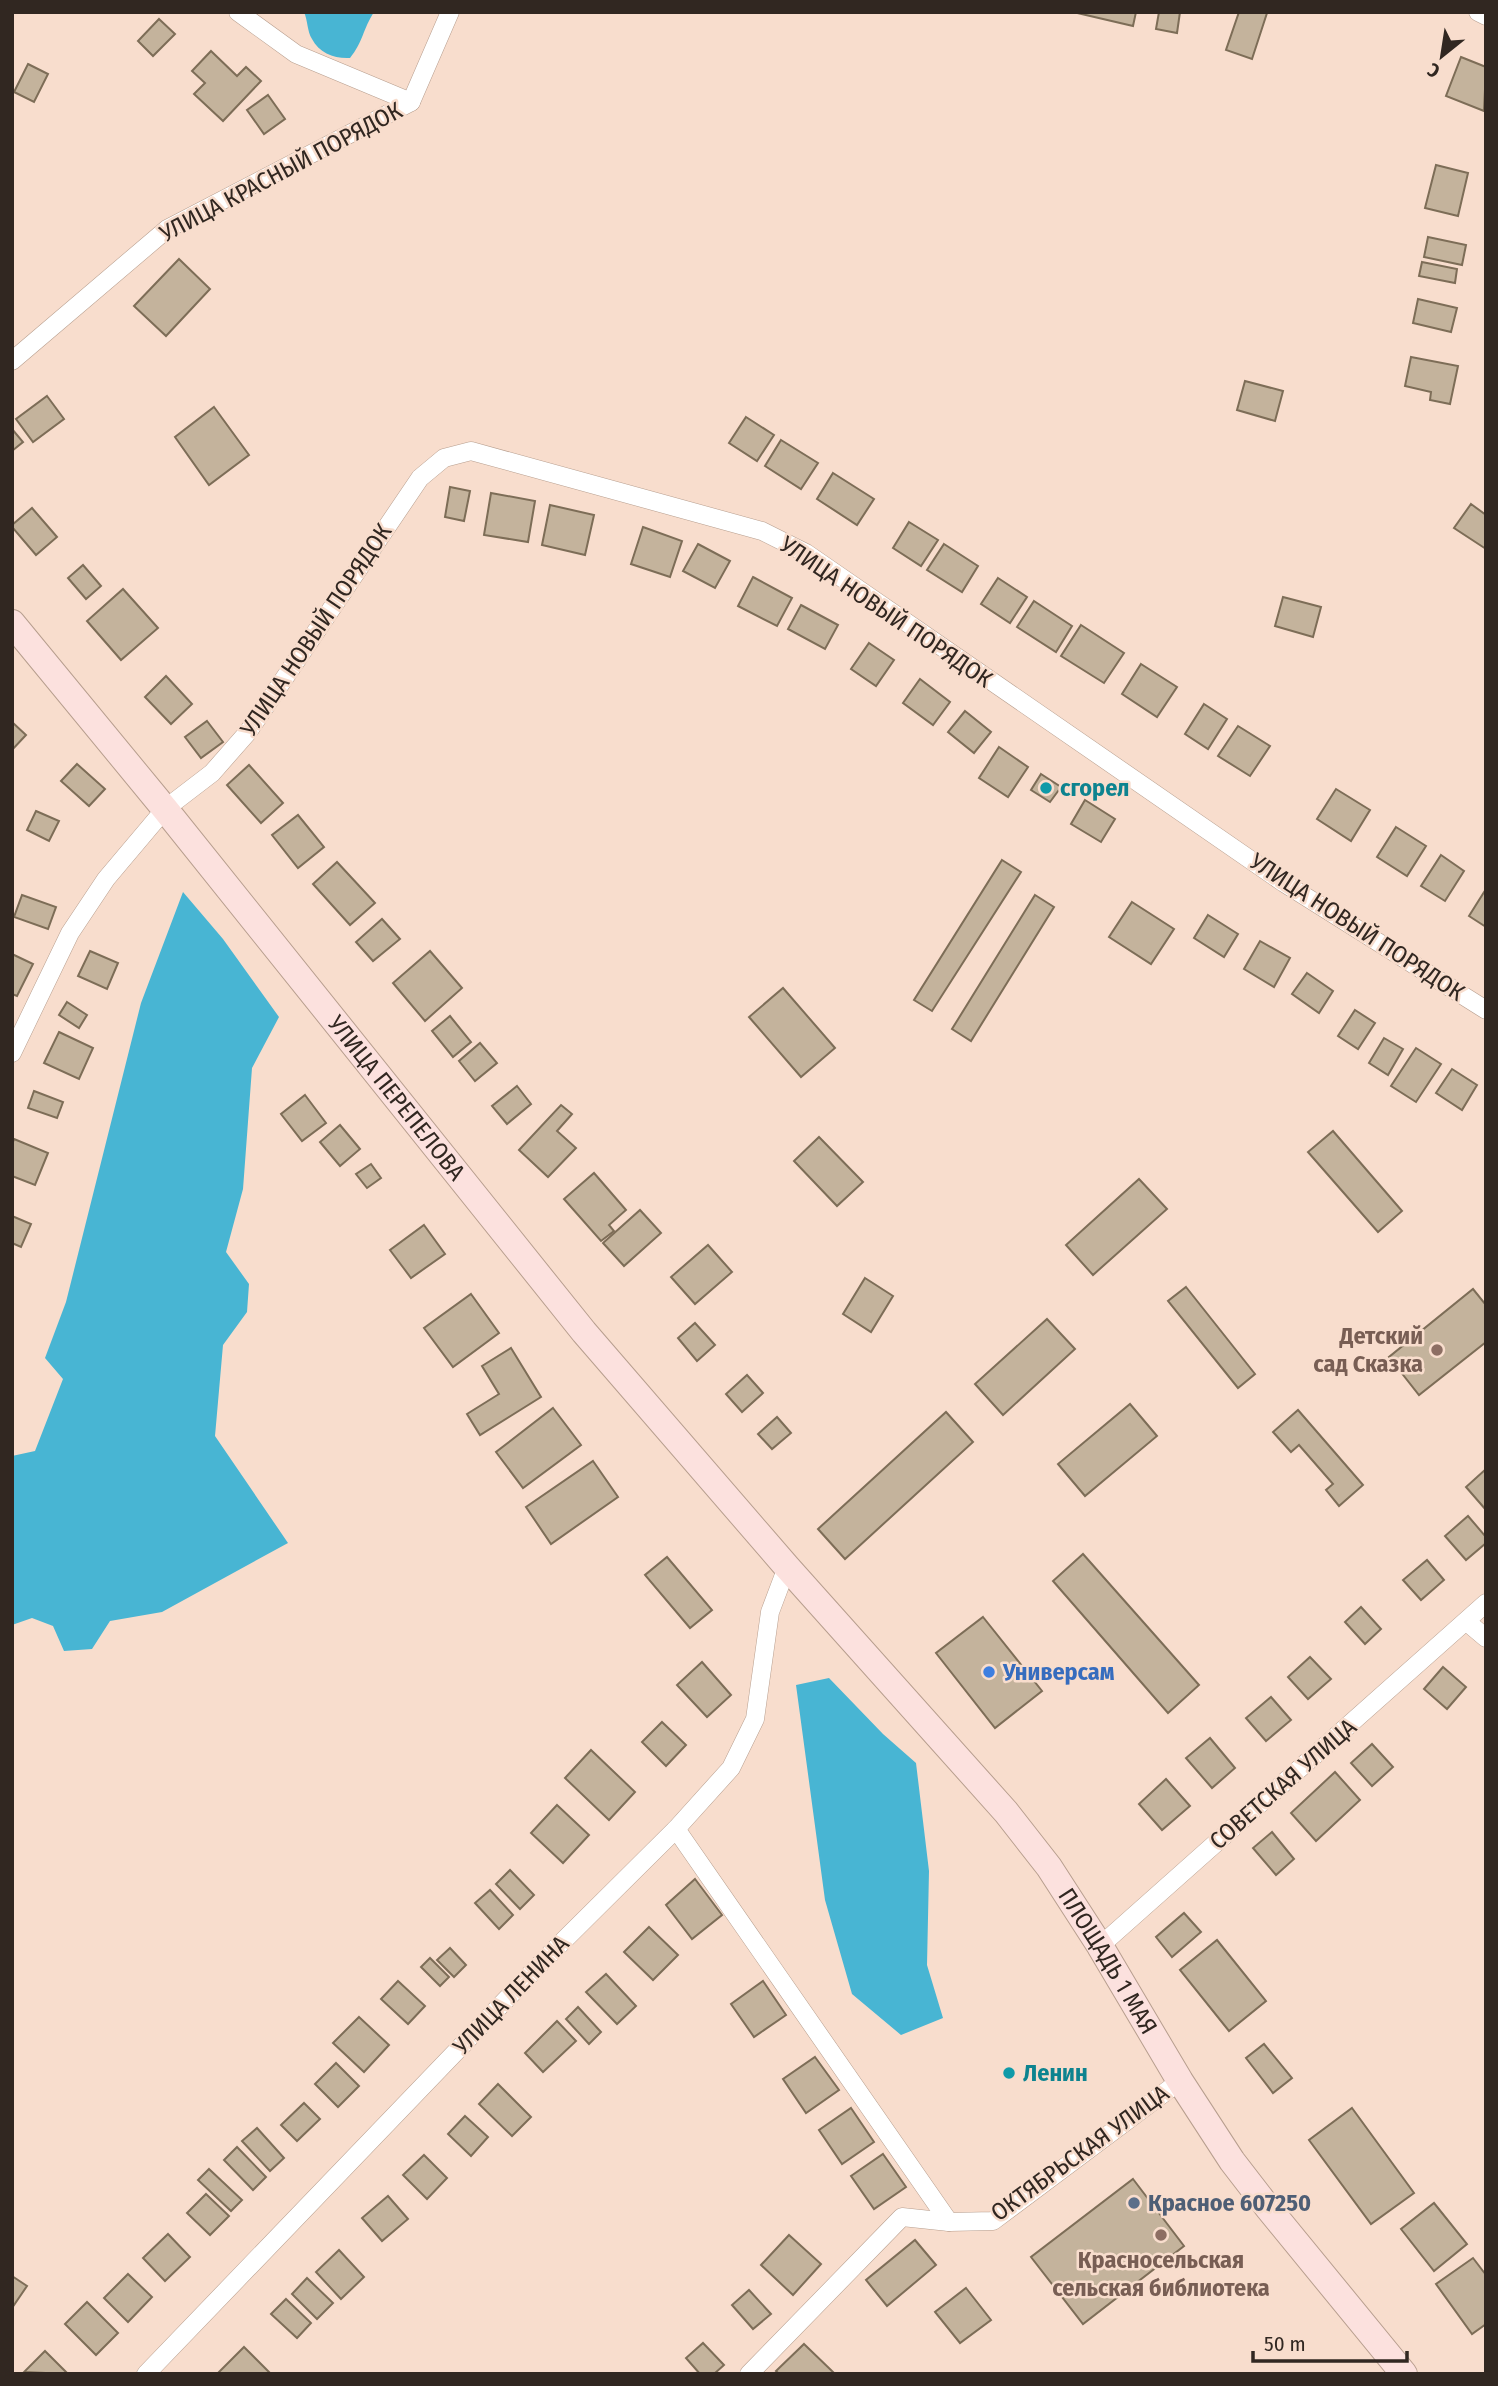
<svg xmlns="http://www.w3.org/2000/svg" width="1498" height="2386" font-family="'Fira Sans Condensed',sans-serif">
  <rect width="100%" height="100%" fill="#f8ddcd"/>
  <g fill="#48b5d3">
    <path d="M304,12H374C363,29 363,42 350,58C335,59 319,53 312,39C307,31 308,21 304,12Z"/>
    <path d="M183,892L223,939L279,1017L252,1068L243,1189L226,1252L249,1284L247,1312L223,1345L215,1436L288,1543L162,1612L110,1621L92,1649L64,1651L53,1626L32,1618L12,1625V1456L35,1451L63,1379L45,1358L66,1302L141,1003Z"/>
    <path d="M829,1678L883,1734L916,1763L929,1871L927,1965L943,2018L901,2035L852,1994L825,1900L796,1685Z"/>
  </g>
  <g fill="#c4b39c" stroke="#7d6d57" stroke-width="2">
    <path d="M1073,12H1136L1133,26Z"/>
    <path d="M1159,12H1180L1177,33L1156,29Z"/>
    <path d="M1239,12L1267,13L1252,59L1226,50Z"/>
    <path d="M159,19L175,34L153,56L138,41Z"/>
    <path d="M211,51L237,76L246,67L261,81L223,121L194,94L205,83L192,71Z"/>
    <path d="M1461,57L1486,67L1484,111L1446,96Z"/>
    <path d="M28,64L48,74L34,102L14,92Z"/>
    <path d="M268,95L285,119L264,134L247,110Z"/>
    <path d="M1436,165L1468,173L1458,216L1425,208Z"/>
    <path d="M1428,237L1466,245L1462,265L1424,257Z"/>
    <path d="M179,259L210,289L166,336L134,306Z"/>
    <path d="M1422,262L1457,269L1455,283L1419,276Z"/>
    <path d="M1418,299L1457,308L1451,332L1413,323Z"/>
    <path d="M1411,357L1458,366L1450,404L1430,400L1431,392L1405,386Z"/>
    <path d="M1245,381L1283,391L1275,421L1237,410Z"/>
    <path d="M47,396L64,419L33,442L16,419Z"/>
    <path d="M214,407L249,455L209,485L175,437Z"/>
    <path d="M746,417L774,435L757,461L729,443Z"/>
    <path d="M12,429L23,442L12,451Z"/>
    <path d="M781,440L818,463L801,489L765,466Z"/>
    <path d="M833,473L874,499L857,525L817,499Z"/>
    <path d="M450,487L470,491L464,521L445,517Z"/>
    <path d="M491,493L535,501L528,542L484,535Z"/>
    <path d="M1471,504L1486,515V549L1454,528Z"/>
    <path d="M550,505L594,515L585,555L542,545Z"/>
    <path d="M32,508L57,537L36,555L12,527V525Z"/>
    <path d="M909,522L938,540L921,566L893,548Z"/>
    <path d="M643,527L682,541L670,577L631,564Z"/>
    <path d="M698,544L730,561L715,588L683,571Z"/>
    <path d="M944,544L978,566L962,592L927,570Z"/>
    <path d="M83,565L101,586L86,599L68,578Z"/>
    <path d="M753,577L792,598L777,626L738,606Z"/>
    <path d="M998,578L1027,597L1010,623L981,604Z"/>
    <path d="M123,589L158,628L121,660L87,621Z"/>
    <path d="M1283,597L1321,607L1313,637L1275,626Z"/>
    <path d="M1034,601L1072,626L1056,652L1017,627Z"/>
    <path d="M801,605L838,625L825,649L788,629Z"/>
    <path d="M1081,625L1124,653L1104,683L1061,656Z"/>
    <path d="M869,643L894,660L876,686L851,669Z"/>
    <path d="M1141,664L1177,687L1157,717L1122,694Z"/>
    <path d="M166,676L192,704L171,724L145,697Z"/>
    <path d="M920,679L950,702L933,725L903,703Z"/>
    <path d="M1204,704L1227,719L1208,749L1185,734Z"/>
    <path d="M965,711L991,732L974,753L948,732Z"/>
    <path d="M207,721L223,742L201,758L185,737Z"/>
    <path d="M12,722L26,735L12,750Z"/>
    <path d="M1238,726L1270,746L1250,776L1218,756Z"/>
    <path d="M999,747L1028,767L1008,797L979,778Z"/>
    <path d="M77,764L105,789L89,806L61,781Z"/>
    <path d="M249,765L283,803L261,823L227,785Z"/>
    <path d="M1041,774L1061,787L1050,802L1031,790Z"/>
    <path d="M1336,789L1370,810L1351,841L1317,819Z"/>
    <path d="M1085,800L1115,819L1101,842L1071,824Z"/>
    <path d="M36,811L59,821L49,841L27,830Z"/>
    <path d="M298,815L324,847L298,868L272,835Z"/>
    <path d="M1396,827L1426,846L1407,876L1377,857Z"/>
    <path d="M1441,855L1464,871L1445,901L1421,886Z"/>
    <path d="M1002,860L1021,872L932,1011L914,1000Z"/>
    <path d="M337,862L375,903L350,925L313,884Z"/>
    <path d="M1486,889V927L1469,916Z"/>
    <path d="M22,895L56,907L48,929L14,917Z"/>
    <path d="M1035,895L1054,907L971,1041L952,1029Z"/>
    <path d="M1132,902L1174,929L1151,964L1109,937Z"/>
    <path d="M1208,915L1238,934L1224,957L1194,938Z"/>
    <path d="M382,919L400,939L373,961L356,942Z"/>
    <path d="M1260,941L1290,958L1274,987L1244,969Z"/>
    <path d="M90,951L118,963L107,989L78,976Z"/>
    <path d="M430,951L462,988L425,1021L393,983Z"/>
    <path d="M12,954L33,964L17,996L12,994Z"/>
    <path d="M1307,973L1333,991L1319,1013L1292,994Z"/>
    <path d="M783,988L835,1048L801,1077L749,1017Z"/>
    <path d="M67,1002L87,1015L79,1028L59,1015Z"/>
    <path d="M1355,1010L1375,1023L1358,1049L1338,1036Z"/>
    <path d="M450,1016L471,1042L453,1057L432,1031Z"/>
    <path d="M59,1032L93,1048L79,1079L44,1063Z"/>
    <path d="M1384,1038L1403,1049L1388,1075L1369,1063Z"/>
    <path d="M480,1043L497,1063L475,1081L459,1061Z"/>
    <path d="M1416,1048L1441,1064L1416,1102L1391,1086Z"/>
    <path d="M1452,1069L1477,1085L1462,1110L1436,1093Z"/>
    <path d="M517,1086L531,1104L507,1124L492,1106Z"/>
    <path d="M34,1091L63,1102L57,1118L28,1108Z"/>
    <path d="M305,1095L326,1123L302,1141L281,1114Z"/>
    <path d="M561,1105L572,1114L557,1131L576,1148L548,1177L519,1150Z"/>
    <path d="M340,1125L360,1149L340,1166L320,1142Z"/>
    <path d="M1333,1131L1402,1211L1378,1232L1308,1152Z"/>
    <path d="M819,1137L863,1182L837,1206L794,1161Z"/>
    <path d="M14,1139L48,1153L35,1185L12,1176V1145Z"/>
    <path d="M371,1164L381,1178L367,1188L356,1174Z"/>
    <path d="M594,1173L626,1210L609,1225L614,1231L601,1241L564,1199Z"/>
    <path d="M1139,1179L1167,1209L1093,1275L1066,1245Z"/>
    <path d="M640,1210L661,1233L624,1266L603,1243Z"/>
    <path d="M12,1216L31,1224L21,1247L12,1243Z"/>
    <path d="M424,1225L445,1254L411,1278L390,1250Z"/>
    <path d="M708,1245L732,1272L695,1304L671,1277Z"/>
    <path d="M865,1278L893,1296L871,1332L843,1314Z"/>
    <path d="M1186,1287L1255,1374L1238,1388L1168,1301Z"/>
    <path d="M1473,1289L1486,1305V1342L1419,1395L1389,1357Z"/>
    <path d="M471,1294L499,1333L453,1367L424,1328Z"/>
    <path d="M1047,1319L1075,1349L1003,1415L975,1384Z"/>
    <path d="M695,1323L715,1345L697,1361L678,1338Z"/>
    <path d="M511,1348L541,1397L480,1435L467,1414L499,1394L482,1366Z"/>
    <path d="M747,1375L763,1393L742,1412L726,1394Z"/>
    <path d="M1130,1404L1157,1436L1085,1496L1058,1464Z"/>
    <path d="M553,1408L581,1445L523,1488L496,1452Z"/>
    <path d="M1298,1410L1363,1485L1339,1506L1326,1490L1333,1484L1299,1445L1291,1452L1273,1432Z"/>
    <path d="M946,1412L973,1442L845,1559L818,1529Z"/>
    <path d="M777,1417L791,1433L772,1449L758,1434Z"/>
    <path d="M593,1461L618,1497L551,1544L526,1507Z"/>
    <path d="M1486,1469V1510L1466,1487Z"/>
    <path d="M1468,1516L1486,1537V1543L1466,1560L1445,1536Z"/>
    <path d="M1083,1554L1199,1685L1168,1713L1053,1581Z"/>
    <path d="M667,1557L712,1610L690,1628L645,1575Z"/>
    <path d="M1427,1560L1444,1580L1421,1600L1403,1580Z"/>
    <path d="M1361,1607L1381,1629L1365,1644L1345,1622Z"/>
    <path d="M983,1617L1042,1691L995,1728L936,1653Z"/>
    <path d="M1310,1657L1331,1679L1308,1699L1288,1677Z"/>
    <path d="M702,1662L731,1695L707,1717L677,1685Z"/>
    <path d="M1443,1667L1466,1687L1447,1709L1424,1689Z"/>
    <path d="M1271,1697L1291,1720L1266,1741L1246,1718Z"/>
    <path d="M662,1722L686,1745L666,1766L642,1742Z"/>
    <path d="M1210,1738L1235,1768L1212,1788L1186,1758Z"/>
    <path d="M1372,1744L1393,1767L1372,1786L1351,1763Z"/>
    <path d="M591,1750L635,1792L609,1820L565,1778Z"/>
    <path d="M1335,1772L1360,1800L1316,1841L1291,1813Z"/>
    <path d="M1166,1779L1190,1806L1162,1830L1139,1804Z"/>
    <path d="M557,1805L589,1835L563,1863L531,1833Z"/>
    <path d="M1272,1832L1294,1859L1276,1875L1253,1848Z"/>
    <path d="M510,1870L534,1895L520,1909L496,1884Z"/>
    <path d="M695,1879L722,1915L692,1939L666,1905Z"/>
    <path d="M490,1890L513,1915L499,1929L475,1903Z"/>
    <path d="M1184,1913L1201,1932L1172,1957L1156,1937Z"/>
    <path d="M649,1927L678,1955L653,1980L624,1952Z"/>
    <path d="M1217,1940L1266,2001L1229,2031L1180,1970Z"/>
    <path d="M450,1948L466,1965L454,1977L437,1960Z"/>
    <path d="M430,1958L449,1977L440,1986L421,1967Z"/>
    <path d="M606,1974L636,2006L617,2024L586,1992Z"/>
    <path d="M398,1981L425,2006L408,2024L381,1999Z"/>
    <path d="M763,1981L786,2015L754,2037L731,2004Z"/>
    <path d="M578,2007L601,2032L589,2044L566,2019Z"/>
    <path d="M359,2017L389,2045L364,2072L333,2043Z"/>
    <path d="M557,2021L576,2041L543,2072L525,2053Z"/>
    <path d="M1264,2044L1292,2078L1273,2093L1246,2058Z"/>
    <path d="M815,2057L839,2090L806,2113L783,2079Z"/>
    <path d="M336,2063L359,2086L338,2107L315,2084Z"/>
    <path d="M498,2084L531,2117L512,2136L479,2104Z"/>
    <path d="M304,2103L320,2119L297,2141L281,2125Z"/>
    <path d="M851,2108L874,2142L842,2164L819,2130Z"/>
    <path d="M1352,2108L1414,2193L1371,2224L1309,2140Z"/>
    <path d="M465,2116L488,2137L471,2156L448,2134Z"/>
    <path d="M257,2128L284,2158L270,2171L242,2141Z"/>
    <path d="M237,2147L266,2177L253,2190L224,2160Z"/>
    <path d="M883,2154L906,2187L874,2209L851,2176Z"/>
    <path d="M424,2155L447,2178L427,2199L403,2175Z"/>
    <path d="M209,2169L242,2200L231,2211L198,2180Z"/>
    <path d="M1133,2179L1184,2246L1083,2324L1031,2257Z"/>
    <path d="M206,2194L229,2216L210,2235L187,2213Z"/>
    <path d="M388,2196L408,2219L382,2241L362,2218Z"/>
    <path d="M1434,2203L1467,2244L1434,2271L1401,2229Z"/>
    <path d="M168,2234L190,2257L165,2281L143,2258Z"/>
    <path d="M789,2235L821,2264L793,2295L761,2265Z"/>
    <path d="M915,2240L936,2265L887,2306L866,2280Z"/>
    <path d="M339,2250L364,2277L341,2299L316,2272Z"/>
    <path d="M1473,2258L1486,2275V2324L1472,2334L1436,2284Z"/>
    <path d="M128,2274L152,2297L128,2322L104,2298Z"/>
    <path d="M12,2276L27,2286L12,2308Z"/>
    <path d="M307,2278L333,2303L317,2319L292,2294Z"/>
    <path d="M966,2288L991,2320L960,2343L935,2312Z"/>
    <path d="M749,2290L771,2314L753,2329L732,2305Z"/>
    <path d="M286,2299L311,2323L297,2338L271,2314Z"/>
    <path d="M87,2302L118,2333L96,2355L65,2324Z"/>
    <path d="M703,2343L724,2365L714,2374H700L686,2358Z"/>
    <path d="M804,2344L833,2372L831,2374H779L776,2371Z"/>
    <path d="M244,2347L271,2374H217Z"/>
    <path d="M45,2351L68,2374L24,2372Z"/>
  </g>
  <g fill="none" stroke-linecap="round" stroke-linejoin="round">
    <g stroke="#b79e8e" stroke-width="19">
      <g id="street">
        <path d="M238,12L296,54L411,102"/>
        <path d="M1478,12L1486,16"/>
        <path d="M12,361L167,229L411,102L450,12"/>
        <path d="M12,1053L70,933L106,879L165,809L212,773L248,732L420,478L444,458L471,451L762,531L806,553L1284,883L1486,1010"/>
        <path d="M1467,1622L1486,1638"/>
        <path d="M676,1829L949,2222"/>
        <path d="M1100,1946L1486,1603"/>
        <path d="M146,2374L546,1958L676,1829L731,1768L755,1719L770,1612L787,1567"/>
        <path d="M749,2374L902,2217L949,2222L993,2221L1180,2081"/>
      </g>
    </g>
    <g stroke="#b79e8e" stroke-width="28">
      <g id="secondary">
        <path id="s1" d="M12,623L165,809L584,1332L787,1567L1006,1812L1049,1867L1100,1946L1180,2081L1232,2161L1269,2209L1404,2374"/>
      </g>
    </g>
    <use href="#street" stroke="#fff" stroke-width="18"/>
    <use href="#secondary" stroke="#fce1de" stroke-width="26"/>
  </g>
  <g fill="#0f9aa8" stroke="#f8ddcd" stroke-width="2.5">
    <circle cx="1046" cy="788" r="7"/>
    <circle cx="1009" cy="2073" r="7"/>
  </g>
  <g fill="#8d6e63" stroke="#f8ddcd" stroke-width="2.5">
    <circle cx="1437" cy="1350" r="7"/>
    <circle cx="1161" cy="2235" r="7"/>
  </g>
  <circle fill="#3f7fe0" stroke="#f8ddcd" stroke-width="2.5" cx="989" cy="1672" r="7"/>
  <circle fill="#5c6f8a" stroke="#f8ddcd" stroke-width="2.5" cx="1134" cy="2203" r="7"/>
  <g text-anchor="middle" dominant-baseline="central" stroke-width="5" stroke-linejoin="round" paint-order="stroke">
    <g font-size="24" fill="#312721" stroke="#f8ddcd">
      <text transform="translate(281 172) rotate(-28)">УЛИЦА КРАСНЫЙ ПОРЯДОК</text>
      <text transform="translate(886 612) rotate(34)">УЛИЦА НОВЫЙ ПОРЯДОК</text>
      <text transform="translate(316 630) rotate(-56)">УЛИЦА НОВЫЙ ПОРЯДОК</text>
      <text transform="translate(1357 927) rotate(33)">УЛИЦА НОВЫЙ ПОРЯДОК</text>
      <text stroke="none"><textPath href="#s1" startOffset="611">УЛИЦА ПЕРЕПЕЛОВА</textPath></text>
      <text transform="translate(1283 1784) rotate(-41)">СОВЕТСКАЯ УЛИЦА</text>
      <text stroke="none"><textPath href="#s1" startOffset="1731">ПЛОЩАДЬ 1 МАЯ</textPath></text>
      <text transform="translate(511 1995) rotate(-46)">УЛИЦА ЛЕНИНА</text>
      <text transform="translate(1080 2153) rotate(-36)">ОКТЯБРЬСКАЯ УЛИЦА</text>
    </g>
    <g font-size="24" font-weight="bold" fill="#0d838f" stroke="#f8ddcd" text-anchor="start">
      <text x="1060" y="788">сгорел</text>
      <text x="1023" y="2073">Ленин</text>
    </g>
    <g font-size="24" font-weight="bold" fill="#785e54" stroke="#f8ddcd" text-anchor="end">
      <text x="1423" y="1336">Детский<tspan x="1423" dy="28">сад Сказка</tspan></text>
      <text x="1161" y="2260" text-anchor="middle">Красносельская<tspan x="1161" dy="28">сельская библиотека</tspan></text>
    </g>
    <g font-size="24" font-weight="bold" fill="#366cbe" stroke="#f8ddcd" text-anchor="start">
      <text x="1003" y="1672">Универсам</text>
    </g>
    <g font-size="24" font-weight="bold" fill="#4e5e75" stroke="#f8ddcd" text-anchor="start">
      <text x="1148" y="2203">Красное 607250</text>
    </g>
  </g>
  <rect width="1498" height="2386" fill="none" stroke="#312721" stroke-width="28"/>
  <g transform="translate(1442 56) rotate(210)" stroke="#f8ddcd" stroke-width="5" paint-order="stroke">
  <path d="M0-5L12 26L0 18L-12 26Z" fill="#312721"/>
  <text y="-10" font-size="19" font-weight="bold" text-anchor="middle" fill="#312721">С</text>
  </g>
  <path d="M1253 2351v10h154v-10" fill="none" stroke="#312721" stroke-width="3.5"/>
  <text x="1264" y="2351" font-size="21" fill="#312721" stroke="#f8ddcd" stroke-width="5" paint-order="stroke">50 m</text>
</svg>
